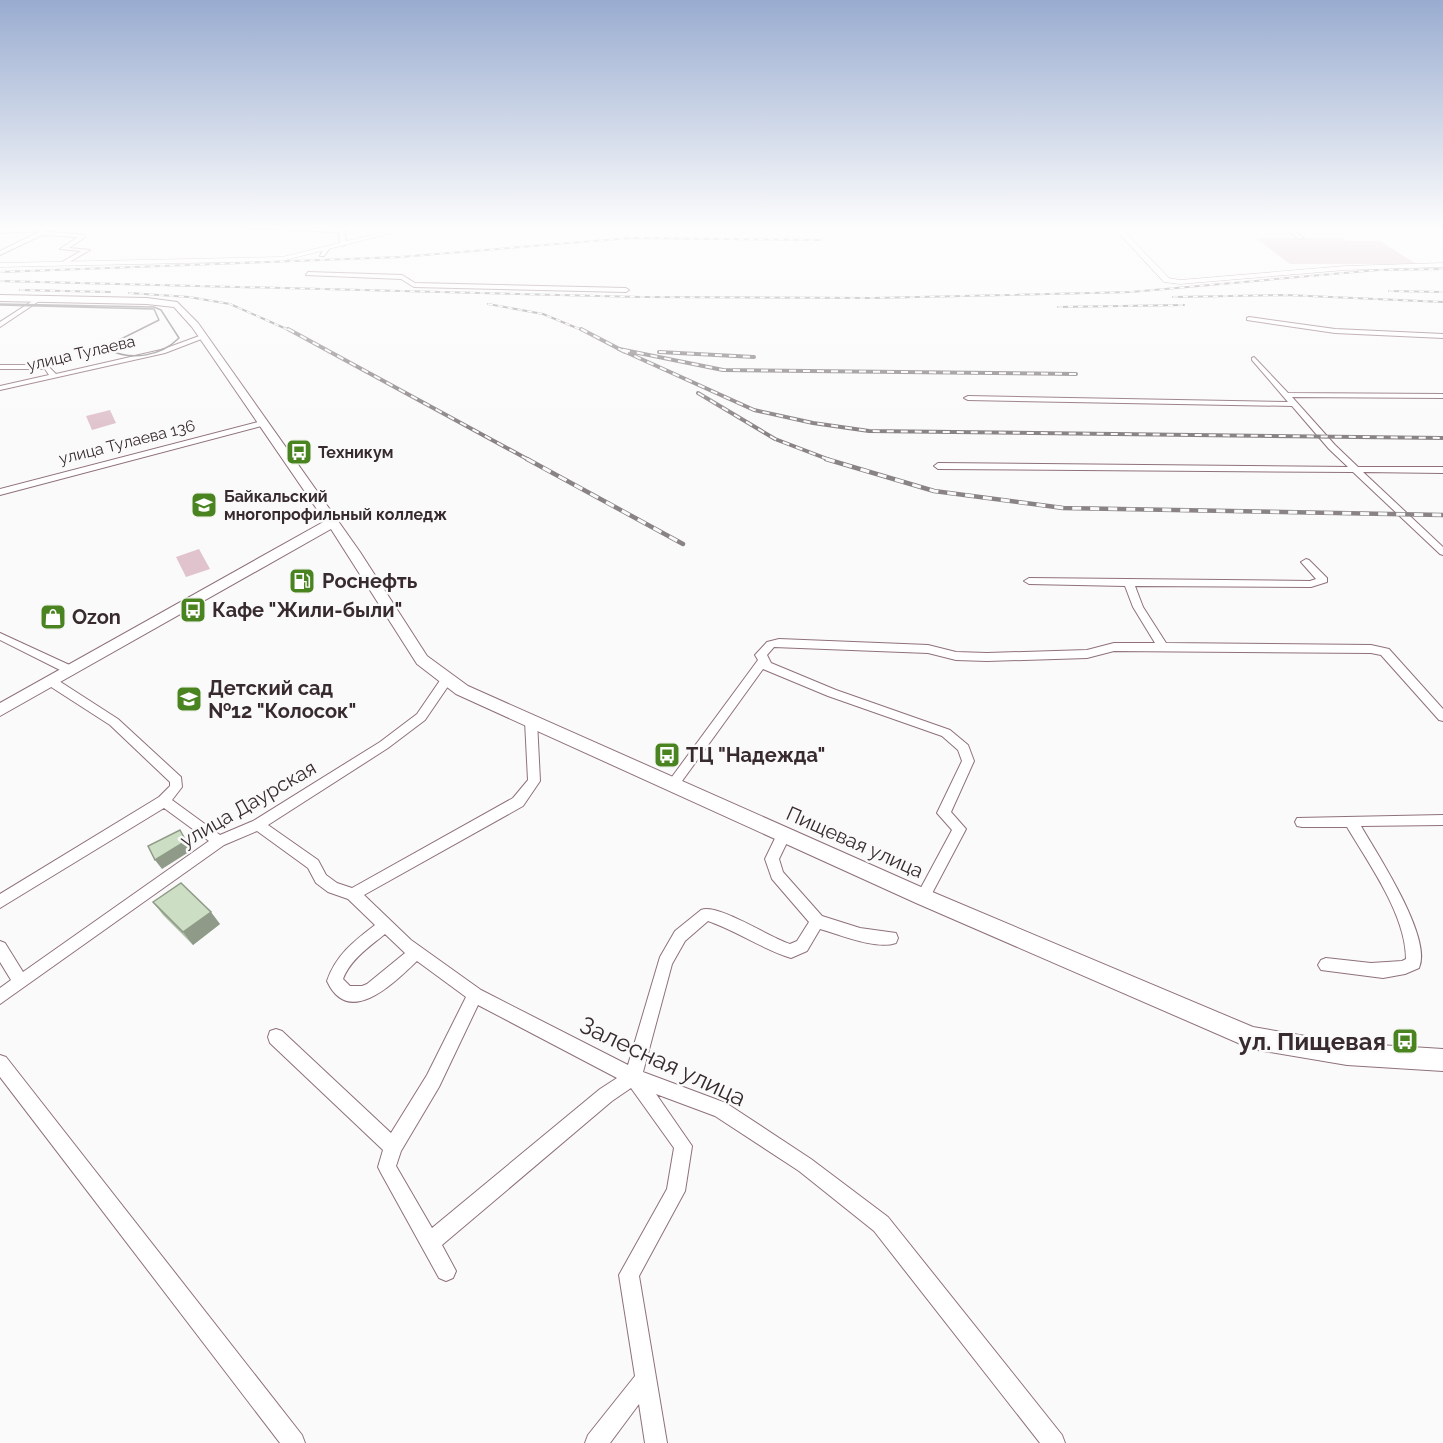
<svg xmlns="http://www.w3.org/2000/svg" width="1443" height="1443" font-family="Raleway,sans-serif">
  <rect width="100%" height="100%" fill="#fafafa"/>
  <g fill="#e0c3cc">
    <path d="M1256,238H1343L1347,241H1380L1416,264H1290Z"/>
    <path d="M110,410L116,423L92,430L86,416Z"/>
    <path d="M199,549L210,569L186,577L176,557Z"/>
  </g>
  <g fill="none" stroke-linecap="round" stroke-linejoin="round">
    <g stroke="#8f717b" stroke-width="2">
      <g id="minor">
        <path d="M46,228L44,231L0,233V229Z"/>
        <path d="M240,228L342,229L345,231L346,244L343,246L340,244L339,232Z"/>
        <path d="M1284,228H1290L1304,238L1299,239Z"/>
        <path d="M41,231L85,235V237L69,248L90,250L66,264H62V262L81,251L60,249L78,237L42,235L0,255V251Z"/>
        <path d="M324,248L329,249L324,256H320Z"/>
        <path d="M308,272L402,275L415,283L626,288L629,290L626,292L414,287L401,279L306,275Z"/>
        <path d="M37,298L42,299L0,327V322Z"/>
        <path d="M1249,317L1335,329L1443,334V338L1335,333L1247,320V318Z"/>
        <path d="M202,335L205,337L204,338L165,353L0,390V386L49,375L45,369H0V365H47L56,374L161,350Z"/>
        <path d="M1254,357L1288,393L1443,394V398L1292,397L1335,445L1358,467H1443V473L1363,472L1443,547V555L1440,554L1353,472L938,469L934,466L938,463L1348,467L1329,449L1292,406L968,400L964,398L968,396L1288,402L1252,360V358Z"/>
        <path d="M262,421H265V425L0,495V489Z"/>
        <path d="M1306,559L1309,560L1327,578V582L1311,587L1135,586L1143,607L1166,643L1371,645L1389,649L1443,709V721L1439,720L1381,655L1371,653L1114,651L1087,658L987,661L956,660L928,653L774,647L767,655L771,663L836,690L950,730L968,745L974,761L951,812L966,829L928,901L923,903L918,901L916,897L952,830L937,813L962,761L958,750L942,736L828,696L763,669L677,788H667L666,785L758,660L755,655L767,642L779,639L928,645L956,652L987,653L1087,650L1114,643H1155L1133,607L1125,586L1029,584L1024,581L1029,578L1310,581L1316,579L1301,562Z"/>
        <path d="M0,633L76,668L78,671L72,675L68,674L0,640Z"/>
        <path d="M447,675L453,679L425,720L388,748L268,825L318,860L326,875L337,883L352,888L513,798L528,780L525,721L531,717L535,718L537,721L540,781L523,806L364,895L411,940L481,990L628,1065L660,957L675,931L701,910C718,903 770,938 790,944L797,941L809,922L772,879L765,859L779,830L784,829L789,830L791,834L779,859L783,872L822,916L860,928L896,933L898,938L896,943C876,950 841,935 820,929L807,951L791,958C762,949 737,931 708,921L685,941L672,964L643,1072L726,1103L811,1159L888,1217L1062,1435L1065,1443H1040L874,1231L799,1171L715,1116L656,1094L692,1146L685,1191L639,1276L667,1443H645L639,1404L610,1443H585L588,1435L635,1376L619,1275L667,1189L674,1148L631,1088L612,1101L442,1245L456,1271L453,1278L446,1281L439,1278L381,1173L378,1167L383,1150L270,1043L268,1037L270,1031L276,1029L282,1031L391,1133L427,1075L466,997L417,961C395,982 349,1029 327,981C336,955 354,941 375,925L348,899L328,892L316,883L308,868L257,831L224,845L0,1004V988L11,980L0,962V941L5,943L23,972L209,841L164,808L0,908V894L159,797L170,786V782L110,725L48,685L46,682L48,679H56L118,719L181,777L182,787L172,800L220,835L253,821L380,742L417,714L443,676ZM385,934L405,953L367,984L362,986H350L343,979C350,960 369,947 385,934ZM478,1005L617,1078L600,1089L432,1228L396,1166L401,1151L439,1087Z"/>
        <path d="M1443,815V825L1361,826C1377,854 1433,938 1419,968L1405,974L1383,978L1321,970L1318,965L1321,960L1326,958L1371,963L1402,961L1406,959C1406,915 1369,864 1347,827H1302L1297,826L1295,822L1297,818Z"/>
        <path d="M0,1055L6,1057L302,1435L305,1443H280L0,1077Z"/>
      </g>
    </g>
    <g stroke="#8f717b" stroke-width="1">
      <g id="tertiary">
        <path d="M400,228H411L282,261L0,267V263L282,257Z"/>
        <path d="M1114,228H1121L1169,278L1180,280L1345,266L1443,263V267L1345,270L1180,284L1164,282Z"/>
      </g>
    </g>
    <g stroke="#8f717b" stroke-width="2">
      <path id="secondary" d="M0,295L147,298L177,302L198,323L360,552L427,656L468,686L930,891L1253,1027L1347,1043L1443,1049V1071L1347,1065L1252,1049L916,903L456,694L417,664L331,529L0,716V703L325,521L192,327L174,307L147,304L0,301Z"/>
    </g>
    <use href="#minor" fill="#fff" fill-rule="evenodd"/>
    <use href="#tertiary" fill="#fff" fill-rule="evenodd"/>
    <use href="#secondary" fill="#fff" fill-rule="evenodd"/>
    <path stroke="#8a8385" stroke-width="1.5" d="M0,304L154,307L161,310L179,338C161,356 132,361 109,350L117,341L159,320L154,309L0,305"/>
    <g stroke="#8a8385" stroke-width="2">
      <g id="rail-far2">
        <path d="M0,272L400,257L630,238L820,240"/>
        <path d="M0,281L641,297L873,298L1131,292L1378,270L1443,269"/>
        <path d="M20,290L110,292"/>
        <path d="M1389,291L1443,292"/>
        <path d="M129,293L189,297L230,304L291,331"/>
        <path d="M1173,297L1286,295L1443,302"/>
        <path d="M488,304L543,314L584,331"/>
        <path d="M1058,307L1184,305"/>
      </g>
    </g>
    <g stroke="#8a8385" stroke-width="4">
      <g id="rail-far1">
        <path d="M288,329L529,460"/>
        <path d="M581,329L625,352"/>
        <path d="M659,352L754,357"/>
        <path d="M1076,374L723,370L619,349L754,410L813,423L869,431L1443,438"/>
        <path d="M698,393L775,439L830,460"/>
      </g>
    </g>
    <g stroke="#8a8385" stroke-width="4.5">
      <g id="rail">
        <path d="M527,459L683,544"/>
        <path d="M826,459L934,491L1063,508L1443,515"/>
      </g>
    </g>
    <use href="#rail-far2" stroke="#fafafa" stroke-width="1.5" stroke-dasharray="5" stroke-linecap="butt"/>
    <use href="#rail-far1" stroke="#fafafa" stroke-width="2" stroke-dasharray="7" stroke-linecap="butt"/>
    <use href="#rail" stroke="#fafafa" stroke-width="3" stroke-dasharray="9" stroke-linecap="butt"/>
  </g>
  <path fill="#afbfa8" d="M153,902L220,924L193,945L163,915Z"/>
  <g fill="#8f9b88">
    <path d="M180,830L192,850L162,869L155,860Z"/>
    <path d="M211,912L220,924L193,945L183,932Z"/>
  </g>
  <g fill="#ccdec3" stroke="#8f9b88" stroke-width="1.5">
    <path d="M180,830L186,841L155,860L148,846Z"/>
    <path d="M181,883L211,912L183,932L153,902Z"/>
  </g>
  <linearGradient id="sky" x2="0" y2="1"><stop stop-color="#99acd0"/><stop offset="0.53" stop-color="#fdfdfd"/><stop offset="1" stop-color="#fdfdfd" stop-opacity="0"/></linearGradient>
  <rect width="1443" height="430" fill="url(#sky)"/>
  <defs>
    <g id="bus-square" transform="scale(1.35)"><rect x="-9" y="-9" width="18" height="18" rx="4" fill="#4a8420" stroke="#fafafa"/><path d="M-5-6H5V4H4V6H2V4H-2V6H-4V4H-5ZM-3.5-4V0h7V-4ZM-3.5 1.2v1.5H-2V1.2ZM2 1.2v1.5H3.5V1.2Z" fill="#fff"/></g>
    <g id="university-square" transform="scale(1.35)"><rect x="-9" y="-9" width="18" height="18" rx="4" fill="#4a8420" stroke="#fafafa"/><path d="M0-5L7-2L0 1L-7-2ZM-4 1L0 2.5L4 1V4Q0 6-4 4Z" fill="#fff"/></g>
    <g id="fuel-square" transform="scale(1.35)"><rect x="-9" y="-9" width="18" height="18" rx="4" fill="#4a8420" stroke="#fafafa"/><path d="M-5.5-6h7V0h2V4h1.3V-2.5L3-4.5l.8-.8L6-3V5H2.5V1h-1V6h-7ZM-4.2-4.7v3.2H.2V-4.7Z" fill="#fff"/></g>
    <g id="shop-square" transform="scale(1.35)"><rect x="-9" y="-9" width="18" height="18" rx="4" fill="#4a8420" stroke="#fafafa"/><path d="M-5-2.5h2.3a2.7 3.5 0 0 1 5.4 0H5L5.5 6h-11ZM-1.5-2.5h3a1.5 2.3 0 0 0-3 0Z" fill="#fff"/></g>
    <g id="school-square" transform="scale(1.35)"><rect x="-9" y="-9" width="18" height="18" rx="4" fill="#4a8420" stroke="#fafafa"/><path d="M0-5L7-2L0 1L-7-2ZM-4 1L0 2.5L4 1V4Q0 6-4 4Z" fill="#fff"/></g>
  </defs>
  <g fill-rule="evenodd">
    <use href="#bus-square" x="299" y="452"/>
    <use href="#university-square" x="204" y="505"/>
    <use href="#fuel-square" x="302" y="581"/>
    <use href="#bus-square" x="193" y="610"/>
    <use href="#shop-square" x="53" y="617"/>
    <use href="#school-square" x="189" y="699"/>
    <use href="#bus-square" x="667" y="755"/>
    <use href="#bus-square" x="1405" y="1041"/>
  </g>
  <g text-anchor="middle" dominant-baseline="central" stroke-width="5" stroke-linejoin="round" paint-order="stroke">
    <g font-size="16" fill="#382b2f" stroke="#fafafa">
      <text transform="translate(81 353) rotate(-13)">улица Тулаева</text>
      <text transform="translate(127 442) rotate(-14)">улица Тулаева 136</text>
    </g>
    <g font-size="16" font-weight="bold" fill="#382b2f" stroke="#fafafa" text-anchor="start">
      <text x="318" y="452">Техникум</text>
      <text x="224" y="496">Байкальский<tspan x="224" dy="18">многопрофильный колледж</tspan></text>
    </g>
    <g font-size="20" font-weight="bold" fill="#382b2f" stroke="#fafafa" text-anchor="start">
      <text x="322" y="581">Роснефть</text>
      <text x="212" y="610">Кафе "Жили-были"</text>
      <text x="72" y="617">Ozon</text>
      <text x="208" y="688">Детский сад<tspan x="208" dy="23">№12 "Колосок"</tspan></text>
      <text x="686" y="755">ТЦ "Надежда"</text>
    </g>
    <g font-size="20" fill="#382b2f" stroke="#fafafa">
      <text transform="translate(248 804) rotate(-30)">улица Даурская</text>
      <text transform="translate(855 842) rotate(24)">Пищевая улица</text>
    </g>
    <g font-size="24" font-weight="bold" fill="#382b2f" stroke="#fafafa" text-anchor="end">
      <text x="1386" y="1041">ул. Пищевая</text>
    </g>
    <g font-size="24" fill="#382b2f" stroke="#fafafa">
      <text transform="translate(663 1061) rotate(25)">Залесная улица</text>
    </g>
  </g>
</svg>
